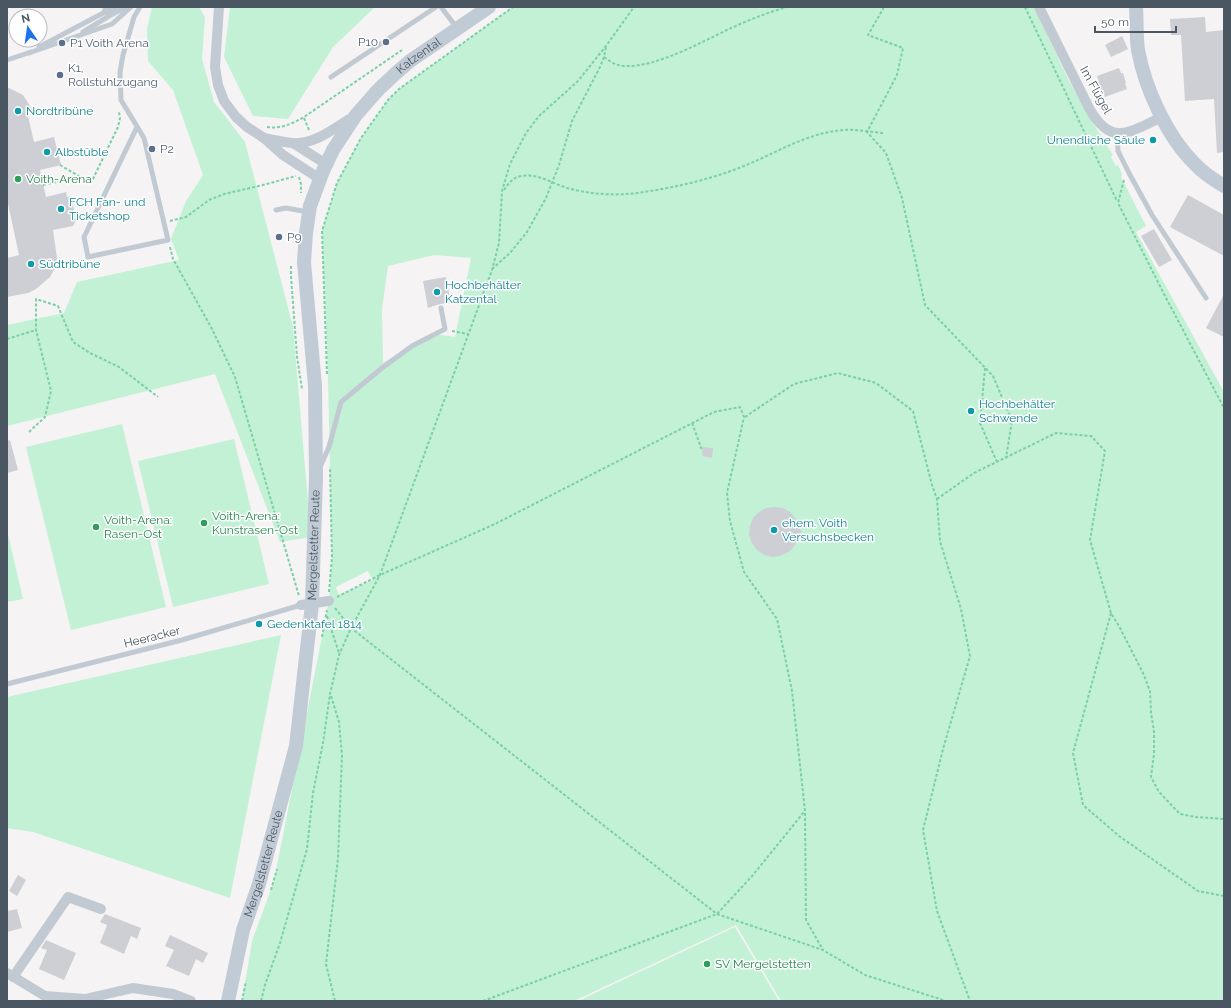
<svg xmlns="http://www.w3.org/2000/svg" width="1231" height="1008" font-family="Raleway,sans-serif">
  <rect width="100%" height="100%" fill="#f5f3f3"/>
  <g fill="#c3f1d5" fill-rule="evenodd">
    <path d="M152,7H199L205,17L202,59L214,102L245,142L293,327L311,537L280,542L215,374L7,426V325L64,313L77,282L179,260L171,239L186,201L203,175L173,90L148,61L147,29Z"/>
    <path d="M230,7H375L333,47L288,119L253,116L224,57Z"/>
    <path d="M513,7H1034L1068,79L1088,115L1113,155L1111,157L1116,166L1118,165L1122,174L1121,177L1146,226L1136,232L1224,392V1001H781L736,925L574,1001H242L252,941L274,881L329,601L332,557L328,378L322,231L337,183L361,138L388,100L399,89ZM434,255L471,258L455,337L434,334L411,346L383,363L382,309L388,266ZM368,571L373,580L339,595L336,587Z"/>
    <path d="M122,424L166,607L71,630L26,447Z"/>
    <path d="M234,439L269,584L173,607L138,461Z"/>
    <path d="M7,530L23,599L7,602Z"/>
    <path d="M281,635L230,898L33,832L7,828V697Z"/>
    <path d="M735,927L779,1001H578Z"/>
  </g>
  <g fill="#cdcfd5">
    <path d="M1205,17L1206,32L1224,30V152L1217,153L1214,99L1185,101L1181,35H1171L1170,19Z"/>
    <path d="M1122,36L1128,49L1111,57L1105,45Z"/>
    <path d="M1119,68L1121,73H1123L1126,83H1125L1127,89L1105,97L1103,91L1100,92L1097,83L1099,82L1097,76Z"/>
    <path d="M7,87L23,95L32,109L27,112L34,142L54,137L61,165L40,170L46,197L66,192L67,197L71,196L76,220L73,226L53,230L57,258L55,268L50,277L36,289L28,293L7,297V258L19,255L7,199Z"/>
    <path d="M1188,195L1224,215V256L1170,227Z"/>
    <path d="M1154,229L1172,260L1159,267L1141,236Z"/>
    <path d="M446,277L451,303L440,304L428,308L423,281Z"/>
    <path d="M1224,294V337L1206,328Z"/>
    <path d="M10,440L18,470L7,473V441Z"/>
    <path d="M703,447L713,448L712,458L702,456Z"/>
    <path d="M775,507L783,508L790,512L795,518L804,538H799L793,548L787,553L780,556L772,557L764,555L757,550L752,543L749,535L750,526L753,518L759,512L766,508Z"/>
    <path d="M18,875L26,880L17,896L9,891Z"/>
    <path d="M17,909L22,928L7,932V911Z"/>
    <path d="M105,914L141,928L137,939L131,936L124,954L100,943L107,925L100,922Z"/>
    <path d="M170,935L208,953L203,963L196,959L189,976L166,966L174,950L165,946Z"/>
    <path d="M46,940L76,953L64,980L39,969L47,950L41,948Z"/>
  </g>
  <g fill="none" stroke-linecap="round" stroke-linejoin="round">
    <g stroke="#7ad0a6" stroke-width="2" stroke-dasharray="3 2" stroke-linecap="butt">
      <path d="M883,7V9L868,35L903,48L897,75L867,132L886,153L902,198L925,305L993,376L1012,421L1006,458"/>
      <path d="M1025,7L1117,201"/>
      <path d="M604,57C612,63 617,66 626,66C656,67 700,43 727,30C746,21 766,13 787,7"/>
      <path d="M304,118L309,130"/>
      <path d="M267,127C280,129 292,124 304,117L402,50"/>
      <path d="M60,165L91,183L118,127L120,118L119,112"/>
      <path d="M299,177L301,184V193"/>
      <path d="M1124,180L1118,203L1164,294L1224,408"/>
      <path d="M43,185L79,177"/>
      <path d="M504,190C509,183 513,177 522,176C540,173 554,185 571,189C595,195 619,196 644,192C677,187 712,179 744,166C776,153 807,133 843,130C856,129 870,132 883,133"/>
      <path d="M170,221L186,217L209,200L224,194L263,185L296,176"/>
      <path d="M170,247L173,259L211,327L235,377L299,596"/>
      <path d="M291,266V276L297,357L302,389"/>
      <path d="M492,269L510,253L527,232L546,198L559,165L572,121L600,67L604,57L606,47"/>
      <path d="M452,331L468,334"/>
      <path d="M7,339L36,330"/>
      <path d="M985,368L980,423L997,462"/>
      <path d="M327,374L322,231L337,183L361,138L388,100L399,89L513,7"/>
      <path d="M745,417L794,384L838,373L876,383L913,411L932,485L937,499L940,541L961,609L970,656L943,749L923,830L937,911L970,1001"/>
      <path d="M692,423L702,450"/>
      <path d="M29,432L45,417L51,391L36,330V299L58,306L73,342L90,353L119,367L158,397"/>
      <path d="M937,499L974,473L1056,433L1091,436L1105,451L1090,540L1111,613L1120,628L1143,673L1150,691L1151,713L1154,731V754L1151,777L1159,792L1180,814L1196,817L1224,819"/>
      <path d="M329,592L332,557L330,467"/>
      <path d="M337,597L380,575L495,524L714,412L740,407L744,417L727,493L730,521L744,572L777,619L792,691L805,811L806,920L823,950"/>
      <path d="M335,608L351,628L717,914L823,950L865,975L946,1001"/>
      <path d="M1111,613L1073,753L1083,805L1119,836L1198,891L1224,896"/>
      <path d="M327,616L339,653"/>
      <path d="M322,637L327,610"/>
      <path d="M331,696L339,722L342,755L338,858L326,964L335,1001"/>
      <path d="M271,890L277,869"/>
      <path d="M242,1001L246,981"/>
      <path d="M261,1001L265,985L280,943L307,849L313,793L323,743L330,694L339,655L351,628L380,575L492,270L499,243L502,191L510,164L526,133L539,116L578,81L606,46L634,7"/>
      <path d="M483,1001L717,914L753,875L804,812"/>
    </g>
    <g stroke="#c1cad2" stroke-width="5">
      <path d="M441,7L457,28"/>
      <path d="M83,32L109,16L126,7"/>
      <path d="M39,47L107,11"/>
      <path d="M29,53L112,24L131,7"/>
      <path d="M7,60L31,52"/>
      <path d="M331,77L436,7"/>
      <path d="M137,127L84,237L88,257L168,240L144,138L121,100L120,72L123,55L134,17L140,7"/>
      <path d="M1117,134L1118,151L1129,173L1152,215L1206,298"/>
      <path d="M276,210L286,208L308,212"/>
      <path d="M320,467L329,447L341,402L382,368L412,346L445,329L441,308"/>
      <path d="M7,684L182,640L301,605"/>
    </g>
    <g stroke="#c1cad2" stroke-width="10">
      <path d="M219,7L215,67L218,85L224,101L236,117L247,127L264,138L283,155L320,179"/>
      <path d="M1039,7L1089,108C1111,147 1128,133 1162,117"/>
      <path d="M107,11L115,7"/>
      <path d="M264,138C273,140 283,142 292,143C316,145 335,127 355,116"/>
      <path d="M293,143L326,164"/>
      <path d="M301,605L329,601"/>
      <path d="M7,973L45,996L85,999L133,988L173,994L191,1001"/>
      <path d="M13,977L68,897L101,909"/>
    </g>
    <g stroke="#c1cbd6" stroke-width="14">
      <path d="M1136,7C1137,21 1136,36 1138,50C1145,88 1167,137 1195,164C1203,173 1214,180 1224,186"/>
      <path id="s1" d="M228,1001L243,930L259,884L296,746L312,604L316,477L315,386L304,262L306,233L310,206L323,171L333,150L356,115L378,90L395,74L410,61L489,7"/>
    </g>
  </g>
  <g fill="#5c6f8a" stroke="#fff" stroke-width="1.5">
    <circle cx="386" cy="42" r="4"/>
    <circle cx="62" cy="43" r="4"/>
    <circle cx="60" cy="75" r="4"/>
    <circle cx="152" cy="149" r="4"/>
    <circle cx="279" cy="237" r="4"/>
  </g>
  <g fill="#0f9aa8" stroke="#fff" stroke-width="1.5">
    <circle cx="18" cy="111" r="4"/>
    <circle cx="1153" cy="140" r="4"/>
    <circle cx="47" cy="152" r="4"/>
    <circle cx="61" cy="209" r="4"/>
    <circle cx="31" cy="264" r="4"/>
    <circle cx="437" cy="292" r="4"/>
    <circle cx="971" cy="411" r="4"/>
    <circle cx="774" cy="530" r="4"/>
    <circle cx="259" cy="624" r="4"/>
  </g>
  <g fill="#2e9e5b" stroke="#fff" stroke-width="1.5">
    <circle cx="18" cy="179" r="4"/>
    <circle cx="204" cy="523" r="4"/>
    <circle cx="96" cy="527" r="4"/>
    <circle cx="707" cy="964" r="4"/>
  </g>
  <g text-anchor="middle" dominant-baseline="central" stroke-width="3" stroke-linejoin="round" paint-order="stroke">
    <g font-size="12" fill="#4e5e75" stroke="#fff" text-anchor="start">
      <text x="378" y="42" text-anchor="end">P10</text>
      <text x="70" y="43">P1 Voith Arena</text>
      <text x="68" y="68">K1,<tspan x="68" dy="14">Rollstuhlzugang</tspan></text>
      <text x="160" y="149">P2</text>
      <text x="287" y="237">P9</text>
    </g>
    <g font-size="12" fill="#4a5661" stroke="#fff">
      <text stroke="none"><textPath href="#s1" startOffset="995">Katzental</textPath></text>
      <text transform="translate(1096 90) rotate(61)">Im Flügel</text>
      <text stroke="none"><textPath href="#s1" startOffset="466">Mergelstetter Reute</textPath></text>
      <text transform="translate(152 637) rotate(-14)">Heeracker</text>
      <text stroke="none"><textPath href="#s1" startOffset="142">Mergelstetter Reute</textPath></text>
    </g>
    <g font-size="12" fill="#0d838f" stroke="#fff" text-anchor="start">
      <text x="26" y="111">Nordtribüne</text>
      <text x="1145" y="140" text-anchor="end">Unendliche Säule</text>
      <text x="55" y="152">Albstüble</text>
      <text x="69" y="202">FCH Fan- und<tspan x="69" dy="14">Ticketshop</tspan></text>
      <text x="39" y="264">Südtribüne</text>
      <text x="445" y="285">Hochbehälter<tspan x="445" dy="14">Katzental</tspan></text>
      <text x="979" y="404">Hochbehälter<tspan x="979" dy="14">Schwende</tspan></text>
      <text x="782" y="523">ehem. Voith<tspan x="782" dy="14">Versuchsbecken</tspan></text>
      <text x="267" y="624">Gedenktafel 1814</text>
    </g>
    <g font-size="12" fill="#27864d" stroke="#fff" text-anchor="start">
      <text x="26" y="179">Voith-Arena</text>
      <text x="212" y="516">Voith-Arena:<tspan x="212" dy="14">Kunstrasen-Ost</tspan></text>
      <text x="104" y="520">Voith-Arena:<tspan x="104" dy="14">Rasen-Ost</tspan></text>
      <text x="715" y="964">SV Mergelstetten</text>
    </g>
  </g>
  <rect width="1231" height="1008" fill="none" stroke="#4a5661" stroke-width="16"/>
  <g transform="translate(28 28) rotate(347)"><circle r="19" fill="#ffffff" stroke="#b7bbc0"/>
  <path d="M0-3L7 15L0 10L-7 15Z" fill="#1a73e8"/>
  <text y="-6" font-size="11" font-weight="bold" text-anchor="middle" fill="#4a5661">N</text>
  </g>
  <path d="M1095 26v6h81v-6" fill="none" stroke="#4a5661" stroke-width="2"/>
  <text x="1101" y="26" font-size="12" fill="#4a5661" stroke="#ffffff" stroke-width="3" paint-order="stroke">50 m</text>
</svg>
